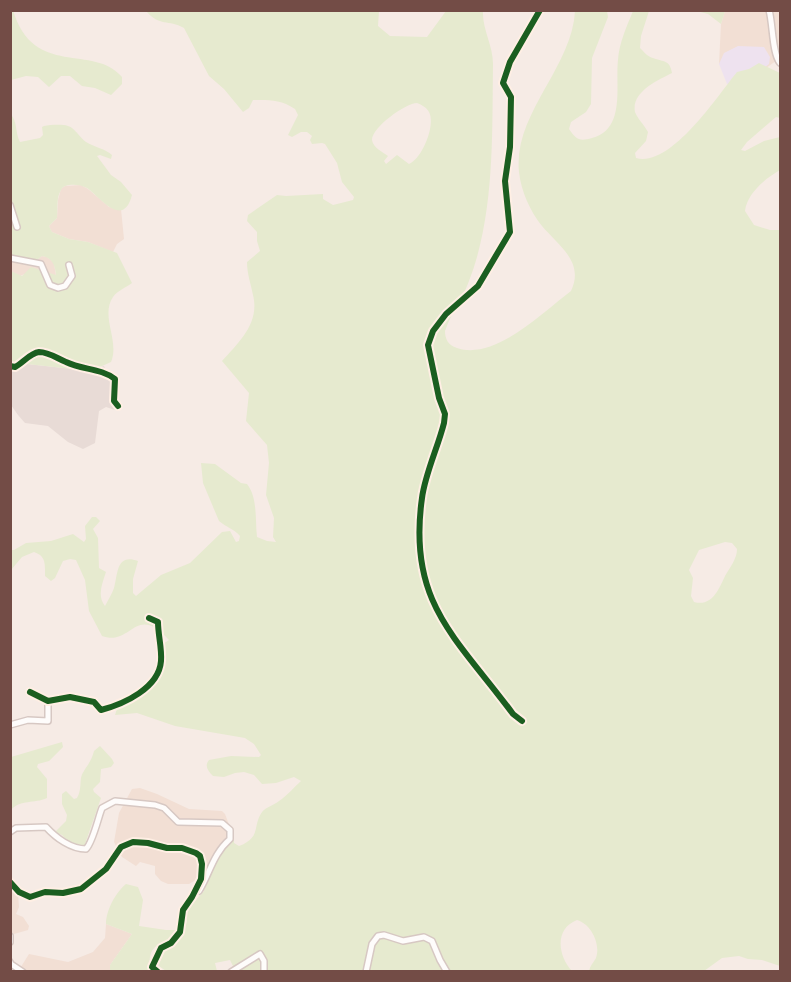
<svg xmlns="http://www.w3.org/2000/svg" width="791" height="982" font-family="'Archivo Narrow',sans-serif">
  <rect width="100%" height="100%" fill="#f6ebe5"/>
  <g fill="#f2dfd4">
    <path d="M725,11H780V58L748,81L719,64L721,24Z"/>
    <path d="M81,185L88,189L109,207L121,209L124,239L117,244L113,252L88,242L69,239L52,232L49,226L57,218L58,200L61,189L65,186Z"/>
    <path d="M42,256L47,257L54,263L56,276L27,273L20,276L11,271L10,259L36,261Z"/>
    <path d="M140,788L157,794L189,809L222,811L225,814L234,838L218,853L206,874L189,884H168L161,881L155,874V866L140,862L136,866L122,857L114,842L119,813L132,789Z"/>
    <path d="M10,887L18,893L19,907L16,914L23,917L29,926L28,930L14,934L11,931Z"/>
    <path d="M106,924L132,934L110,965V971L19,970L29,954L68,962L93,952L105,938Z"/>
  </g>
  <path fill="#e8dbd6" d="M27,364L91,371L104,366L111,383V399L115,410L106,407L99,411L95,443L83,449L68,442L48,426L25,423L18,415L11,405L10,368L14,369Z"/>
  <path fill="#eee2ef" d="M738,46L764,47L770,57L769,64L748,81L727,84L719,64L724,53Z"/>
  <g fill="#e6eacf" fill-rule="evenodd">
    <path d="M13,10C33,79 94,43 122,77V84L111,95L95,88L82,86L70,76H61L49,87L38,77L26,76L11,80L10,11Z"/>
    <path d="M146,11H379L378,26L390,36L427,37L446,11H483C482,29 493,45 493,64C492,134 495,214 469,281C463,298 451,313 445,331C445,339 448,345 457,348C495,361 543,312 571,291C585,262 558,245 542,226C530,211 521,191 519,172C513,114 572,68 575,11H607L608,17L592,58L591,104L586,112L571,122L569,129C576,139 579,142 592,138C626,129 615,86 618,60C619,43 627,26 633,11H649L641,36L640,48C644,52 648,57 653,58C664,62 670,60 672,73C658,80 631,92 635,112C637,118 645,126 648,132L646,141L635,153L636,158C671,168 718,95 737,72L749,69L759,63L780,73V118L776,117L747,142L741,150L745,151L764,141L780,137V170C766,178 747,193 745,211L754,225L770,230H780V966L762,960L748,959L739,956L722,958L704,971L638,972L624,970L616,971H589C590,966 593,963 596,958C601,944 591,924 577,920C554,929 558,956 572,971L236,972L230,960L215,963L217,971H166L156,964C162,943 181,943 187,921L183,914L204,891L206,874L218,853L234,838V843L239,846C262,837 252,826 262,812C266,807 274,805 279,801C287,796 294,787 301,781L294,777L276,783L262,784L254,775L244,772L235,773L224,777L213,776C208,771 204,766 209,760L231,756L259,757L261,755L254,744L245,738L175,726L137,713L115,715L120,699C148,684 156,680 160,646L169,640C135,602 132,647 102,636L89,611L85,580L76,560L70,559L63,561L55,578L51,581L45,576C45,564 46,556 34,552L22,557L11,570L10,550H14L26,543L51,541L73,534L84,542L86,539L85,526L92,517H96L100,521L93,529L98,538L99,568L106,572C102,584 97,596 105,606C108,600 112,594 114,588C118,574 116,553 138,561L133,579V593L136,596L161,575L190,563L222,532L230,531L236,542L239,541L240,536C234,529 226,527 219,521L203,483L201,463L215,464L241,483L247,484C258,498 255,520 257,537L267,541L276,542L273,537L274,518L266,495L269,463L267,445L246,421L249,393L222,361C239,342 260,323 253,295C251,284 247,274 247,262L260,251L257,241V232L247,221L248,215L277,195L286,196L323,194V199L333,205L353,200L354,197L342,182L337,163L325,144L322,143L312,144L310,140L312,136L307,132H301L292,137L288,135L298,115L295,109C280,99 269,100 253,100L249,108L243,112L224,89L209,76L184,28C168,19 160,27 146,11ZM417,103C422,105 426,107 429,112C436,125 422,159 409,164L397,155L386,164L384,161L388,156C383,152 373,148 372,140C372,127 406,103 417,103ZM725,542L732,543L737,549C737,559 730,567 725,576C719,589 712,607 694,602L691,596L693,578L689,570L699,550Z"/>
    <path d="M697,11H725L721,24L708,14Z"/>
    <path d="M10,113C18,122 15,133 20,142L40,138L43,135L42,127L44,126C50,125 62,124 68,126C75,128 80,138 86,142C94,147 106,149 112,155L111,159L100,155L97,156L111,175L121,182L132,195C123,229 101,198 87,188C82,185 75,184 69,185C65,186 63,186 61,190C56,198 58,209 57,218L49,226L52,232L69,239L88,242L117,253L132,283C127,287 117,291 113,297C100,316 120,341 111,362L91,371L27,364L25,360L18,364H11V271L22,276L31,267L56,275C55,266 53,258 42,256L29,266L11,259Z"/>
    <path d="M62,742L63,747L49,761L38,764L37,767L47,779V798C34,804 21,799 11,810V757Z"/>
    <path d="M100,746L112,759L114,763L111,767L101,769L100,782L93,789L94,792L101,798L84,847L69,842L62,835L55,832L66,821L67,815L62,804V794L66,791L74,799L77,798C81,791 80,785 81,778C83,769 91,764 94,751Z"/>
    <path d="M126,884L138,887L143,900L139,926L166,930H176L172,938C157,944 148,948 150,966L156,971H110V965L132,934L106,924C106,911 115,893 126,884Z"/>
  </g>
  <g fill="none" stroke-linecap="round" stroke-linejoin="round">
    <g stroke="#d7c8c3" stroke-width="8">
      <g id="street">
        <path d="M769,10C773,24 772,53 780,63"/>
        <path d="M10,205L17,227"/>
        <path d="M10,258L41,264L50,285L58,288L65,286L72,276L69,265"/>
        <path d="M10,366L15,367C23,363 30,353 39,352C49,352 58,359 66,362C82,370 101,368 115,379L114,401L118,406"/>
        <path d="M30,692L48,701L70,697L94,702L101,710C124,704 159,688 161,661C162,648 158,635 158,622L149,618"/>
        <path d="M522,721L513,714C457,638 407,603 422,498C425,474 438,447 444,423L445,414L439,398L428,345L433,331L446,314L478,286L510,232L505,181L510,147L511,97L503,83L510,62L540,10"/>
        <path d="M10,725L28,720L48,721V701"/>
        <path d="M10,832L16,828L46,827C56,838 71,849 86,849C93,842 98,818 102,808L115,801L155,805L164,808L178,822L222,823L230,830V839C213,854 210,873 199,891L196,889"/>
        <path d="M10,882L19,892L30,897L45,892L63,893L81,889L106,869L121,847L133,842L148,843L167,848H182L196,853L200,856L202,864L201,879L192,897L183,910L180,932L171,943L161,948L152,967L158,972"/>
        <path d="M10,936V942"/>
        <path d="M10,962L11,964L23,972"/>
        <path d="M231,972L260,954L264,961V972"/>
        <path d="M366,972L372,944L378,936L384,935L403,941L424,937L432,941L440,960L447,972"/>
      </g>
    </g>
    <use href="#street" stroke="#fefcfb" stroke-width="5"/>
    <g stroke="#ffefe4" stroke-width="10">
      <g id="cycleway">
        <path d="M10,366L15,367C23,363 30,353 39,352C49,352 58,359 66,362C82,370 101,368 115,379L114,401L118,406"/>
        <path d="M30,692L48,701L70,697L94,702L101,710C124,704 159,688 161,661C162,648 158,635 158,622L149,618"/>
        <path d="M522,721L513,714C457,638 407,603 422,498C425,474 438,447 444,423L445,414L439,398L428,345L433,331L446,314L478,286L510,232L505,181L510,147L511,97L503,83L510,62L540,10"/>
        <path d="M10,882L19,892L30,897L45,892L63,893L81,889L106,869L121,847L133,842L148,843L167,848H182L196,853L200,856L202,864L201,879L192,897L183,910L180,932L171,943L161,948L152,967L158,972"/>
      </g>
    </g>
    <use href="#cycleway" stroke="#1b5e20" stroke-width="6"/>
  </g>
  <rect width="791" height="982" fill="none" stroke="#734c46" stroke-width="24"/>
</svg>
